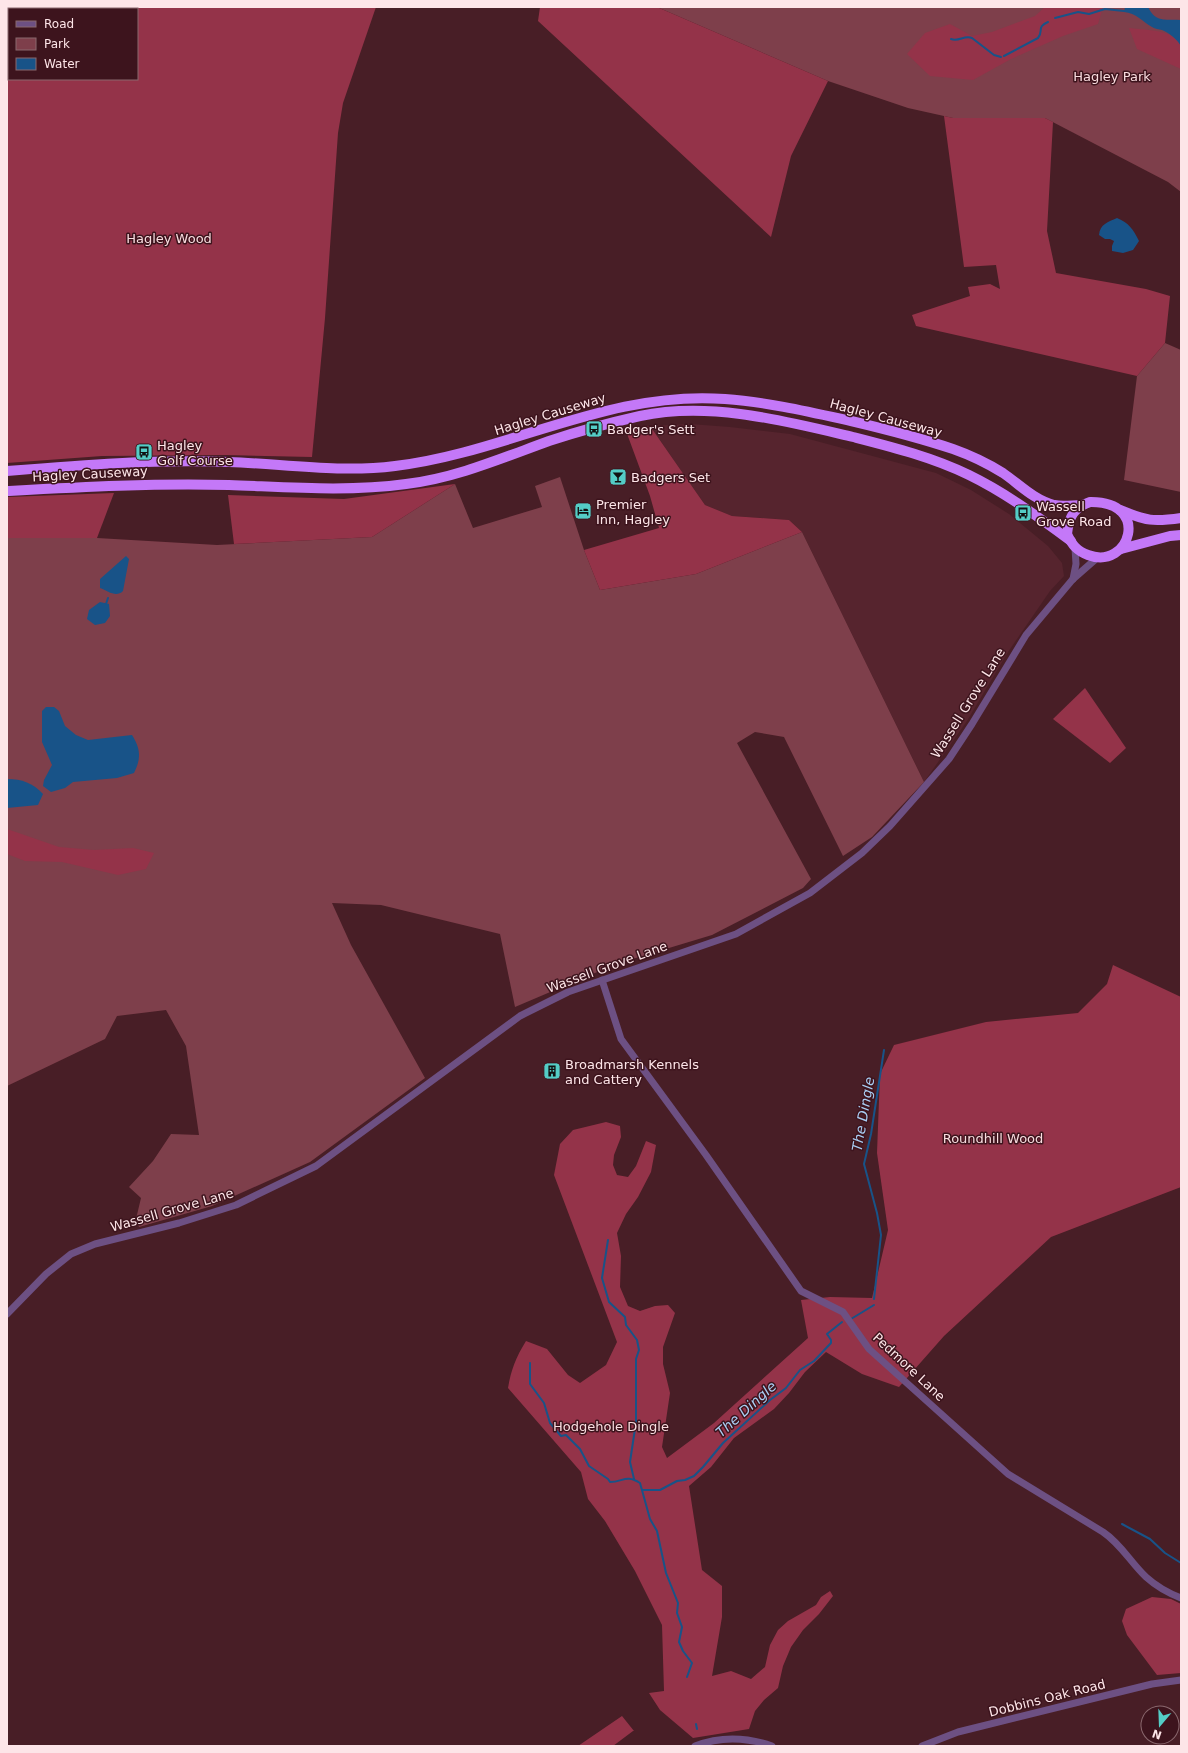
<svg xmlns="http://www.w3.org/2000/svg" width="1188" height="1753" font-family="'DejaVu Sans',sans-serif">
  <rect width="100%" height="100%" fill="#481e26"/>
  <path fill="#56242e" d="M690,424L730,427L790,434L936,473L971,490L1009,514L1048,546L1062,563L1064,576L1050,591L1008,652L967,721L924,782L802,532L789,520L732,516L705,505L650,426Z"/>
  <g fill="#7e3f4b">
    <path d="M657,7H1181V192L1168,182L1045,118H953L908,108L828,81Z"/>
    <path d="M1165,343L1181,350V492L1124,480L1137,376Z"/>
    <path d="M560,477L584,550L600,590L696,574L802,532L924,782L872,837L843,856L784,737L755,732L737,743L811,879L803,888L712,935L616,964L515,1007L500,934L381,905L332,903L351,945L425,1078L310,1162L212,1206L139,1227L136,1219L141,1198L129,1187L153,1161L171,1134L199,1135L186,1046L166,1010L117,1016L105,1039L7,1086V538H97L217,545L372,537L455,484L473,528L542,507L535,486Z"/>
  </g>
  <g fill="#943349" fill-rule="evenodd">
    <path d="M7,7H376L343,103L338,133L325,318L312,457L226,455L102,456L7,463ZM9,9H137V79H9Z"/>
    <path d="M540,7H657L828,81L791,156L771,237L538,21Z"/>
    <path d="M1045,7H1103L1098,24L1063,36L1011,59L973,80L930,76L907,54L925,33L950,24L972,36L992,32L1035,16Z"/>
    <path d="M1129,28C1144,30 1177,29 1181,47C1182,54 1181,62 1181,69L1137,49Z"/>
    <path d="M944,116L953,118H1045L1053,122L1047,231L1056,273L1146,289L1170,296L1165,343L1137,376L916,326L912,315L970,296L968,287L990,284L1000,289L996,265L964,267Z"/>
    <path d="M650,426L705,505L732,516L789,520L802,532L696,574L600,590L584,550L659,528L650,496L626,431Z"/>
    <path d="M455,484L372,537L234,544L228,495L344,499Z"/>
    <path d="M114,493L97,538H7V497Z"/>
    <path d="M1085,688L1126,748L1110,763L1053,719Z"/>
    <path d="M7,829L59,847L94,850L133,848L154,853L146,869L118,875L62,862L25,861L7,854Z"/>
    <path d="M1113,965L1181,997V1187L1051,1237L944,1336L899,1387L862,1374L826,1352L805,1372L789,1393L774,1409L734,1438L711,1467L689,1486L702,1570L722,1586V1617L712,1676L731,1671L751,1679L765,1667L770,1645L778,1630L788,1621L816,1605L821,1597L830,1591L833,1596L819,1614L803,1630L791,1647L783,1666L778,1688L764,1700L755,1711L749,1729L693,1738L660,1710L649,1693L664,1691L662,1625L635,1571L605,1521L588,1499L581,1472L508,1388C511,1370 516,1357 526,1341L547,1349L568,1375L580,1383L606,1365L617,1342L554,1175L560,1144L573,1130L606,1122L620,1126L621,1137L614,1155L613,1165L617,1175L628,1177L636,1166L646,1141L656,1145L651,1172L638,1197L626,1214L617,1233L621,1256L620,1287L628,1306L640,1311L655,1306L668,1305L675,1313L663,1347V1364L670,1393L662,1447L667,1458L714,1423L808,1338L801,1300L830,1297L872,1298L888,1230L877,1153L880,1074L894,1045L986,1022L1078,1013L1107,984Z"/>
    <path d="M1152,1597L1171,1599L1181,1604V1673L1157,1675L1127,1635L1122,1621L1126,1609Z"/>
    <path d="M622,1716L634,1731H633L613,1746H578Z"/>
  </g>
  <g fill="#185388">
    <path d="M1125,7H1148C1156,23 1165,19 1181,20V46C1177,39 1169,33 1162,30C1159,29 1155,29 1152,27C1143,22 1136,13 1124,12Z"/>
    <path d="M1117,218C1129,223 1133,229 1139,241L1133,250L1123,253L1112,251V246L1114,241L1110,239H1105L1099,235C1100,224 1108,222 1117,218Z"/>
    <path d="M126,556L129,559L123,591C116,598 108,591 100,588V579Z"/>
    <path d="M100,602L109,604L110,616L105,623L95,625L87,619L89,610Z"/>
    <path d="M46,707H54L59,711L65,726L76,735L88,740L132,735C141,749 141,759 134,773L117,778L73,782L65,788L51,792L43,786L44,780L52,765L42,742V711Z"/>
    <path d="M7,779C22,779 33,783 43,794L38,805L7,808Z"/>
  </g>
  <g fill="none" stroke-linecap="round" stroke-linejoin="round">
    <g stroke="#185388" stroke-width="2">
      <path d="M1055,18L1078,12L1089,14L1105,9L1124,11"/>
      <path d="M951,39C959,42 964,35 972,38L994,55L1001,57"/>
      <path d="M1004,56L1038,38C1044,31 1036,27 1048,22"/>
      <path d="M106,604L108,598"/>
      <path d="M608,1240L602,1278L609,1302L625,1317L626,1325L637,1340L639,1350L636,1359V1422L630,1462L634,1479"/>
      <path d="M874,1299L881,1235L877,1213L864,1164L871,1134L884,1050"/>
      <path d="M851,1319L874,1305"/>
      <path d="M530,1363V1384L544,1403L550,1423L561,1436L566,1435L580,1449L589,1466L608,1479L610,1482C623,1482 626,1474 640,1483L650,1519L657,1531L666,1573L678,1603L677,1613L682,1627L679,1642L683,1651L692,1663L687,1677"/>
      <path d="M643,1490H660L677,1481L685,1480L694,1476L703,1467L723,1443L770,1400L786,1388L800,1370L814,1361L831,1343V1340L827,1334L842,1322"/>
      <path d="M1122,1524L1150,1539L1165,1553L1181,1563"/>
      <path d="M696,1724L697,1729"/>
    </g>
    <g stroke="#6d5083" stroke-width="7">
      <path d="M1073,579L1076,564L1075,548"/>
      <path d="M602,980L621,1039L706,1155L801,1291L843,1312L869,1349L1008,1474L1103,1532C1121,1544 1131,1563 1146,1577C1157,1587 1168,1593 1181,1598"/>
      <path d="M7,1314L46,1274L71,1254L95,1244L179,1223L236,1205L316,1166L520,1016L568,992L736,934L810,893L862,853L890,826L949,759L972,724L1026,635L1073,579L1097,558"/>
      <path d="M695,1746C721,1736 746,1737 772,1746"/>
      <path d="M922,1746L958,1732L1152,1684L1181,1680"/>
    </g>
    <g stroke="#c478f8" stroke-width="10">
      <path d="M7,471C81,465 155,459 229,462C284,464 340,473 395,466C509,452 608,390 725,399C767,402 810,412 851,421C885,429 920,438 953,449C970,455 987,463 1003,473C1019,484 1034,500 1054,505C1063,507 1073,505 1082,505"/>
      <path d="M7,491C81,487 154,483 229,485C287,487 347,492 406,484C456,478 502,458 549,441C579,431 609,423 640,416C710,401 785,421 853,437C892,447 932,457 969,475C1006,493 1038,517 1071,541"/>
      <path d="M1090,502C1152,501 1130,571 1088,555C1077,551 1072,545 1067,534C1069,517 1073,508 1090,502Z"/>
      <path d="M1120,510C1147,521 1153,522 1181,518"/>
      <path d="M1121,549L1170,536L1181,535"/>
    </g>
  </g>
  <defs>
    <g id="bus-square" transform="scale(0.9)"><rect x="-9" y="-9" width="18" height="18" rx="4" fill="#54cdc6" stroke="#3d141d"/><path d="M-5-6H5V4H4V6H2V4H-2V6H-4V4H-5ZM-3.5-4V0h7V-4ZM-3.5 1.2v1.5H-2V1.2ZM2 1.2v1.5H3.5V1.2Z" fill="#111"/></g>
    <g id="bar-square" transform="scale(0.9)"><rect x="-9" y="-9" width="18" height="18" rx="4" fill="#54cdc6" stroke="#3d141d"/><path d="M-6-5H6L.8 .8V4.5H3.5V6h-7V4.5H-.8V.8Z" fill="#111"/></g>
    <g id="hotel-square" transform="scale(0.9)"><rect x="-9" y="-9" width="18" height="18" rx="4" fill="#54cdc6" stroke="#3d141d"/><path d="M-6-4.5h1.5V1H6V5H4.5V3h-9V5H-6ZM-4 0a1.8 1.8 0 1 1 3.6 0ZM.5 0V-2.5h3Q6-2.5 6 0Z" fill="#111"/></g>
    <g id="building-square" transform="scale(0.9)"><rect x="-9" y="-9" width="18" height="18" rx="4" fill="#54cdc6" stroke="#3d141d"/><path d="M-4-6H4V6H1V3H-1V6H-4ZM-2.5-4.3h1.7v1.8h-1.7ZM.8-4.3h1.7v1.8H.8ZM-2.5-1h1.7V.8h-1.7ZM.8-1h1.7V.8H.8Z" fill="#111"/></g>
  </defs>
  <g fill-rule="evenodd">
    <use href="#bus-square" x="594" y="429"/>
    <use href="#bus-square" x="144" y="452"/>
    <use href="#bar-square" x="618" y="477"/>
    <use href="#hotel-square" x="583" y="511"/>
    <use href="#bus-square" x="1023" y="513"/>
    <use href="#building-square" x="552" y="1071"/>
  </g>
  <g text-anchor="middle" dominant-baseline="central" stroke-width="3" stroke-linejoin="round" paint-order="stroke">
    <g font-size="13" fill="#f9dcdf" stroke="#3d141d">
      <text x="1112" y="76">Hagley Park</text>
      <text x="169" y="238">Hagley Wood</text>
      <text x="993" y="1138">Roundhill Wood</text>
      <text x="611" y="1426">Hodgehole Dingle</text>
    </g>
    <g font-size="13" fill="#fde5e8" stroke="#3d141d">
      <text transform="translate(550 414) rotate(-17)">Hagley Causeway</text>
      <text transform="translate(886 418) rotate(15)">Hagley Causeway</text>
      <text transform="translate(90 474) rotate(-3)">Hagley Causeway</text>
      <text transform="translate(968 703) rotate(-58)">Wassell Grove Lane</text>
      <text transform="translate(607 967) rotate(-20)">Wassell Grove Lane</text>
      <text transform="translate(172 1210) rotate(-16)">Wassell Grove Lane</text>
      <text transform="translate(909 1367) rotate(43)">Pedmore Lane</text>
      <text transform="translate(1047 1698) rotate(-14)">Dobbins Oak Road</text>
    </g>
    <g font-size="13" fill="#fde5e8" stroke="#3d141d" text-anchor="start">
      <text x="607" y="429">Badger's Sett</text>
      <text x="157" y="445">Hagley<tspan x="157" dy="15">Golf Course</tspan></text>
      <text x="631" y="477">Badgers Set</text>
      <text x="596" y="504">Premier<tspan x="596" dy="15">Inn, Hagley</tspan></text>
      <text x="1036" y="506">Wassell<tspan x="1036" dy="15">Grove Road</tspan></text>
      <text x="565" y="1064">Broadmarsh Kennels<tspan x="565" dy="15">and Cattery</tspan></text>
    </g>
    <g font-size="14" font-style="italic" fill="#aacef3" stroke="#3d141d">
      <text transform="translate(863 1114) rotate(-80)">The Dingle</text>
      <text transform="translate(746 1409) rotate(-42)">The Dingle</text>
    </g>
  </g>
  <rect width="1188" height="1753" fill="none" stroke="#fde5e8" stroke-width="16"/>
  <rect x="8" y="8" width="130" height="72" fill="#3d141d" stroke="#8a686e"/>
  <rect x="16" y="21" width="20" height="6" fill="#6d5083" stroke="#8a686e"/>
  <text x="44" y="28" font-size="12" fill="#fde5e8">Road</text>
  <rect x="16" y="38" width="20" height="12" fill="#7e3f4b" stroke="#8a686e"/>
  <text x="44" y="48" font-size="12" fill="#fde5e8">Park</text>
  <rect x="16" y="58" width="20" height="12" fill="#185388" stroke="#8a686e"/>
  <text x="44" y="68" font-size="12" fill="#fde5e8">Water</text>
  <g transform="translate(1160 1725) rotate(199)"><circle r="19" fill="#3d141d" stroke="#8a686e"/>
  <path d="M0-3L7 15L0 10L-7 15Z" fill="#54cdc6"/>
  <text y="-6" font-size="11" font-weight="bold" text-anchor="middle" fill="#fde5e8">N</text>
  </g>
</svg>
